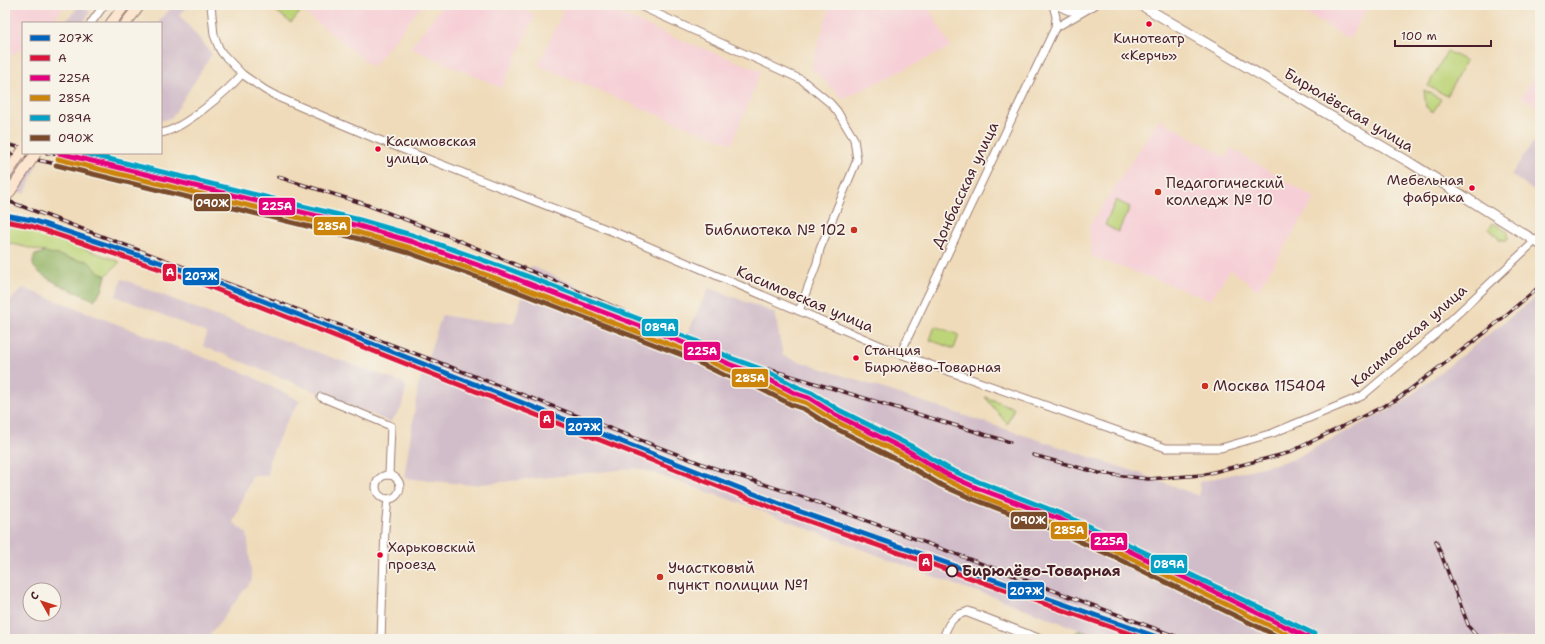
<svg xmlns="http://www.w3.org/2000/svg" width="1545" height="644" font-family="'Shantell Sans',sans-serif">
  <rect width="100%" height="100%" fill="#f7f3e8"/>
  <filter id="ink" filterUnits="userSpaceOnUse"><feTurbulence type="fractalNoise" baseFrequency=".025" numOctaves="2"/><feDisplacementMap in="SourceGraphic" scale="8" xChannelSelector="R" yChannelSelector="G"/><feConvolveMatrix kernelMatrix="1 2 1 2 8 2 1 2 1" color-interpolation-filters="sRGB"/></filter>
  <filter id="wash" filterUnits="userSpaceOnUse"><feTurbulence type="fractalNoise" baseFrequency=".012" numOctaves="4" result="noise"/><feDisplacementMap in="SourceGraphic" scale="16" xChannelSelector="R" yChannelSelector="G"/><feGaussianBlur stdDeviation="0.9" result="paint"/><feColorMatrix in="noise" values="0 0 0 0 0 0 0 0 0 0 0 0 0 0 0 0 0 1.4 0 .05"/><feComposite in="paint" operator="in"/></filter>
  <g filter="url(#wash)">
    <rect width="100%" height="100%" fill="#efdbba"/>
    <g fill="#f6cfd6">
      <path d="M5,5H66L51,23H23V48L7,58L5,53Z"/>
      <path d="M295,5H422L373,67Z"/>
      <path d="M443,5H521L535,16L502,88L410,48Z"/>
      <path d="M566,5H600L668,35L761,71L732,144L638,107L538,65Z"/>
      <path d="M830,5H927L951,47L843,99L811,68Z"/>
      <path d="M1292,5H1369L1349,39Z"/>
      <path d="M1540,65V108L1521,97Z"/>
      <path d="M1159,119L1226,157L1231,148L1315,198L1258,290L1230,269L1211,300L1091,256L1089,226Z"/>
    </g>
    <g fill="#d1bdc9" fill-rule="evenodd">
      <path d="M80,5L90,12L83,23H64Z"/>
      <path d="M173,5H189L179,14L212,54L172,117L161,121V23H158Z"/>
      <path d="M1533,142L1540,147V195L1511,175Z"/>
      <path d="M5,151L38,163L25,193L5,191Z"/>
      <path d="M531,266L687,334L709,288L775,313L783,356L1133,471L1199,496L1200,482L1291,460L1400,404L1540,294V639H1103L994,597L956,585L746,505L638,468L472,485L404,478L418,387L442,315L470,320L514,323Z"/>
      <path d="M122,279L213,315L404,383L406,388L401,409L390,422L203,346L207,333L116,296Z"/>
      <path d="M23,288L247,374L300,401L285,424L269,461L268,476H252L233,522L247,533L252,580L207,639H8L5,637V306ZM30,590H54V614H30Z"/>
    </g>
    <g fill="#bdd479" stroke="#847a52">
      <path d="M279,5H294L301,11L291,23L275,10Z"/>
      <path d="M1447,51L1466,61L1447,96L1428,86Z"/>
      <path d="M1424,90L1441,99L1433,112L1426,107Z"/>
      <path d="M1116,200L1130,207L1118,232L1105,225Z"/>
      <path d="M1493,223L1508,232V240H1499L1497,236L1489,229Z"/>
      <path d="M5,224L29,228L120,262L106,276L96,270L88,261L73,259L5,242Z"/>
      <path d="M935,326L959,335L954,349L930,340Z"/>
      <path d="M985,397L1014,408L1007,424Z"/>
    </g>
    <g fill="#96b669" stroke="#706a4a">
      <path d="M46,252L73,259L88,261L96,270L106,276L102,291L94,300C79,293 43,280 34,267C32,263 33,259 35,255Z"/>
      <path d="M1080,630L1103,639H1066Z"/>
    </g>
  </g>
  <g filter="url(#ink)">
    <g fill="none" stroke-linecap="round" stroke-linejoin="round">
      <g stroke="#9c7d72" stroke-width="9">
        <g id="minor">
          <path d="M211,5L214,35L219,48L222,53L242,74L265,90L280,98L374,138L624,236L900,354L1166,448H1221L1273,433L1362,396L1437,333L1535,241"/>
          <path d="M638,5L802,80L830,103L837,111L854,139L857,160L820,249L817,263L799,311"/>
          <path d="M1056,5L1069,11H1082"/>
          <path d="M91,23L104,5"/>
          <path d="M1055,28L1095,5"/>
          <path d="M161,133C182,130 228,91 242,74"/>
          <path d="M900,354L1055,28L1056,17L1053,5"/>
          <path d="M321,397L391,426L389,475"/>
          <circle cx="388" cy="487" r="12"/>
          <path d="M381,639L385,528L388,499"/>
          <path d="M943,639C947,626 952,614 968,612"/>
        </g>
      </g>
      <g stroke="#9c7d72" stroke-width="11">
        <g id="tertiary">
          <path d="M1141,5L1409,162L1540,244"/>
          <path d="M968,612L1038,639"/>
        </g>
      </g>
      <g stroke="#9c7d72" stroke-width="12">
        <g id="secondary">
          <path d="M111,23L125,5"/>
          <path d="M126,23L140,5"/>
        </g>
      </g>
      <use href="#minor" stroke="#fff" stroke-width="7"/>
      <use href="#tertiary" stroke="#fff" stroke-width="9"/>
      <use href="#secondary" stroke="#fbe5cf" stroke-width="10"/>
      <g stroke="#4a1f2b" stroke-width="3.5">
        <g id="rail">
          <path d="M5,144L23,148"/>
          <path d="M5,153L70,167"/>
          <path d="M47,153L88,160"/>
          <path d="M278,177L362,203L446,235L620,309L660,328L686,344"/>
          <path d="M5,200L443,364L705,465L803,497L1183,639"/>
          <path d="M768,369L1010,442"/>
          <path d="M1033,455L1099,473L1148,479L1202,475L1288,453L1396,400L1486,332L1540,286"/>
          <path d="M1436,541L1469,627L1479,639"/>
        </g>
      </g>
      <use href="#rail" stroke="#f7f3e8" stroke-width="2" stroke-dasharray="6" stroke-linecap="butt"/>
      <g stroke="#9c7d72" stroke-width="12" stroke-linecap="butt">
        <g id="secondary-bridge">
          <path d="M5,177L23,150"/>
          <path d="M5,199L36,153"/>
        </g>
      </g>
      <use href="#secondary-bridge" stroke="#fbe5cf" stroke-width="10"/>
      <g stroke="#f7f3e8" stroke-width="8">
        <path id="rail-1" d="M5,215L32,220L192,273L793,509L1163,639"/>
      </g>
      <g stroke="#f7f3e8" stroke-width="8">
        <path id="rail-2" d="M5,221L31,226L190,279L791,515L1145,639"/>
      </g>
      <g stroke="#f7f3e8" stroke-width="8">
        <path id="rail-3" d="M59,153L359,226L413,242L509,276L692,346L729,364L762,376L797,394L809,398L836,415L908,451L946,474L977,488L1057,518L1119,546L1311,639"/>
      </g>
      <g stroke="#f7f3e8" stroke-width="8">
        <path id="rail-4" d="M58,159L357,232L411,248L507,282L690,352L726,369L760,382L794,399L806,403L833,420L905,456L944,479L975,494L1055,524L1116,551L1297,639"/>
      </g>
      <g stroke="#f7f3e8" stroke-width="8">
        <path id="rail-5" d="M84,153L360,220L415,236L511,270L694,340L731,358L764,370L799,388L812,393L839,410L911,446L949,469L979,482L1059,513L1121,541L1314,634"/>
      </g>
      <g stroke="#f7f3e8" stroke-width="8">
        <path id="rail-6" d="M56,165L356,238L409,253L505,287L687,357L724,375L757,387L792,405L804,409L831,426L902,462L941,485L973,499L1052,529L1114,557L1283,639"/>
      </g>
      <use href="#rail-1" stroke="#0065bd" stroke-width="5"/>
      <use href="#rail-2" stroke="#dc143c" stroke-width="5"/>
      <use href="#rail-3" stroke="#e5007d" stroke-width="5"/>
      <use href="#rail-4" stroke="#cc840b" stroke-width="5"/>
      <use href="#rail-5" stroke="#04a2c6" stroke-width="5"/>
      <use href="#rail-6" stroke="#7a4b2a" stroke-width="5"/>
    </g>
  </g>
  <g fill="#e4002b" stroke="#f7f3e8" stroke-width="1.5">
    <circle cx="1149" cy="24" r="3.5"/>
    <circle cx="378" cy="149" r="3.5"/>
    <circle cx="1472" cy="188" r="3.5"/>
    <circle cx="856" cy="358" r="3.5"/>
    <circle cx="380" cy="555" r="3.5"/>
  </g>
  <g fill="#c8321e" stroke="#f7f3e8" stroke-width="1.5">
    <circle cx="1158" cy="192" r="4"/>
    <circle cx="854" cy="230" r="4"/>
    <circle cx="1205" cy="386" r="4"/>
    <circle cx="660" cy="577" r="4"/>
  </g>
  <circle fill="#f7f3e8" stroke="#4a1f2b" stroke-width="2" cx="952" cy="571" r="5.5"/>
  <g text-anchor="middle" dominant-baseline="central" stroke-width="3.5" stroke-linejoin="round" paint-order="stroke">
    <g font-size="14" fill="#4a1f2b" stroke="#f7f3e8" text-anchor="start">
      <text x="1149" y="38" text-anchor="middle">Кинотеатр<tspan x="1149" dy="17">«Керчь»</tspan></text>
      <text x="386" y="141">Касимовская<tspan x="386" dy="17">улица</tspan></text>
      <text x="1464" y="180" text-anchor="end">Мебельная<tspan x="1464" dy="17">фабрика</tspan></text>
      <text x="864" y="350">Станция<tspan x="864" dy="17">Бирюлёво-Товарная</tspan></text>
      <text x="388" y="547">Харьковский<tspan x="388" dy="17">проезд</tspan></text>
    </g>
    <g font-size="15" fill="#4a1f2b" stroke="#f7f3e8">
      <text transform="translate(1349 110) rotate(31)">Бирюлёвская улица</text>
      <text transform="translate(965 185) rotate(-65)">Донбасская улица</text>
      <text transform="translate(805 299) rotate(23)">Касимовская улица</text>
      <text transform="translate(1409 336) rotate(-41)">Касимовская улица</text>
    </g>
    <g font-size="15" fill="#4a1f2b" stroke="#f7f3e8" text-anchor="start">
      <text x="1166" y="183">Педагогический<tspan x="1166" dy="17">колледж № 10</tspan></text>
      <text x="846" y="230" text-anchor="end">Библиотека № 102</text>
      <text x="1213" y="386">Москва 115404</text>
      <text x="668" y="568">Участковый<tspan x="668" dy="17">пункт полиции №1</tspan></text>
    </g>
    <g font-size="15" font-weight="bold" fill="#4a1f2b" stroke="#f7f3e8" text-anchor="start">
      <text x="962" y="571">Бирюлёво-Товарная</text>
    </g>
  </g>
  <g stroke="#f7f3e8" stroke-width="1.5">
    <rect x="193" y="193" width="38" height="19" rx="4" fill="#7a4b2a"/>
    <rect x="258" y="197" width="38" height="19" rx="4" fill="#e5007d"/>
    <rect x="313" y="216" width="38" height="20" rx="4" fill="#cc840b"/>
    <rect x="162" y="263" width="15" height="19" rx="4" fill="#dc143c"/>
    <rect x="182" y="267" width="38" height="19" rx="4" fill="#0065bd"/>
    <rect x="641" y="318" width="38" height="19" rx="4" fill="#04a2c6"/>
    <rect x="683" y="341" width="38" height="20" rx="4" fill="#e5007d"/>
    <rect x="731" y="368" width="38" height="20" rx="4" fill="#cc840b"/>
    <rect x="539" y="410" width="16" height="19" rx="4" fill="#dc143c"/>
    <rect x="565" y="417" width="38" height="19" rx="4" fill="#0065bd"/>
    <rect x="1010" y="511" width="38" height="19" rx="4" fill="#7a4b2a"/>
    <rect x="1050" y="521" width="38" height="19" rx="4" fill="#cc840b"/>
    <rect x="1090" y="532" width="38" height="19" rx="4" fill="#e5007d"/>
    <rect x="918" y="553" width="15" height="19" rx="4" fill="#dc143c"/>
    <rect x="1150" y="554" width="38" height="20" rx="4" fill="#04a2c6"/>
    <rect x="1007" y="581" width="38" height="19" rx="4" fill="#0065bd"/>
  </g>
  <g font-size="11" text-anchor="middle" font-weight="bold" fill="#fff">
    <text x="212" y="207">090Ж</text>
    <text x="277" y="210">225А</text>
    <text x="332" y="230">285А</text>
    <text x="170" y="276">A</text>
    <text x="201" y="280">207Ж</text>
    <text x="660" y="331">089А</text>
    <text x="702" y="355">225А</text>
    <text x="750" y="382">285А</text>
    <text x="547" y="423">A</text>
    <text x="584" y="431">207Ж</text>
    <text x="1029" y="524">090Ж</text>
    <text x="1069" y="534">285А</text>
    <text x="1109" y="545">225А</text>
    <text x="926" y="566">A</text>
    <text x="1169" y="568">089А</text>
    <text x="1026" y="595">207Ж</text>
  </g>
  <rect width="1545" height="644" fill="none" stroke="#f7f3e8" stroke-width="20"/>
  <rect x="22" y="22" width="140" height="132" fill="#f7f3e8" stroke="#b29e9c"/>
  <rect x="30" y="35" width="20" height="6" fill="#0065bd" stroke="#b29e9c"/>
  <text x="58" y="42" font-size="12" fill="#4a1f2b">207Ж</text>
  <rect x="30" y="55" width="20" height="6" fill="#dc143c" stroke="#b29e9c"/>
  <text x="58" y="62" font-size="12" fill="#4a1f2b">A</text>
  <rect x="30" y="75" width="20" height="6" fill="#e5007d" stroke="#b29e9c"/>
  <text x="58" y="82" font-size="12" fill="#4a1f2b">225А</text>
  <rect x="30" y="95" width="20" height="6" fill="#cc840b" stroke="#b29e9c"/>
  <text x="58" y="102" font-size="12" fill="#4a1f2b">285А</text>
  <rect x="30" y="115" width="20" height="6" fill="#04a2c6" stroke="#b29e9c"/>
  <text x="58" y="122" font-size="12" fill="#4a1f2b">089А</text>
  <rect x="30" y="135" width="20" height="6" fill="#7a4b2a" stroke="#b29e9c"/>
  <text x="58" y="142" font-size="12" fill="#4a1f2b">090Ж</text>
  <g transform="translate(42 602) rotate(309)"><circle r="19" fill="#f7f3e8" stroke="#b29e9c"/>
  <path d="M0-3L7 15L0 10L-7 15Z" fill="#c8321e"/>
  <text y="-6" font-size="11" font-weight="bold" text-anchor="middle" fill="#4a1f2b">С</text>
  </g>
  <path d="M1395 40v6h96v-6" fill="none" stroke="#4a1f2b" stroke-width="2"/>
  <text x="1401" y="40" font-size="12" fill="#4a1f2b" stroke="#f7f3e8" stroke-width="3" paint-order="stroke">100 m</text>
</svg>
